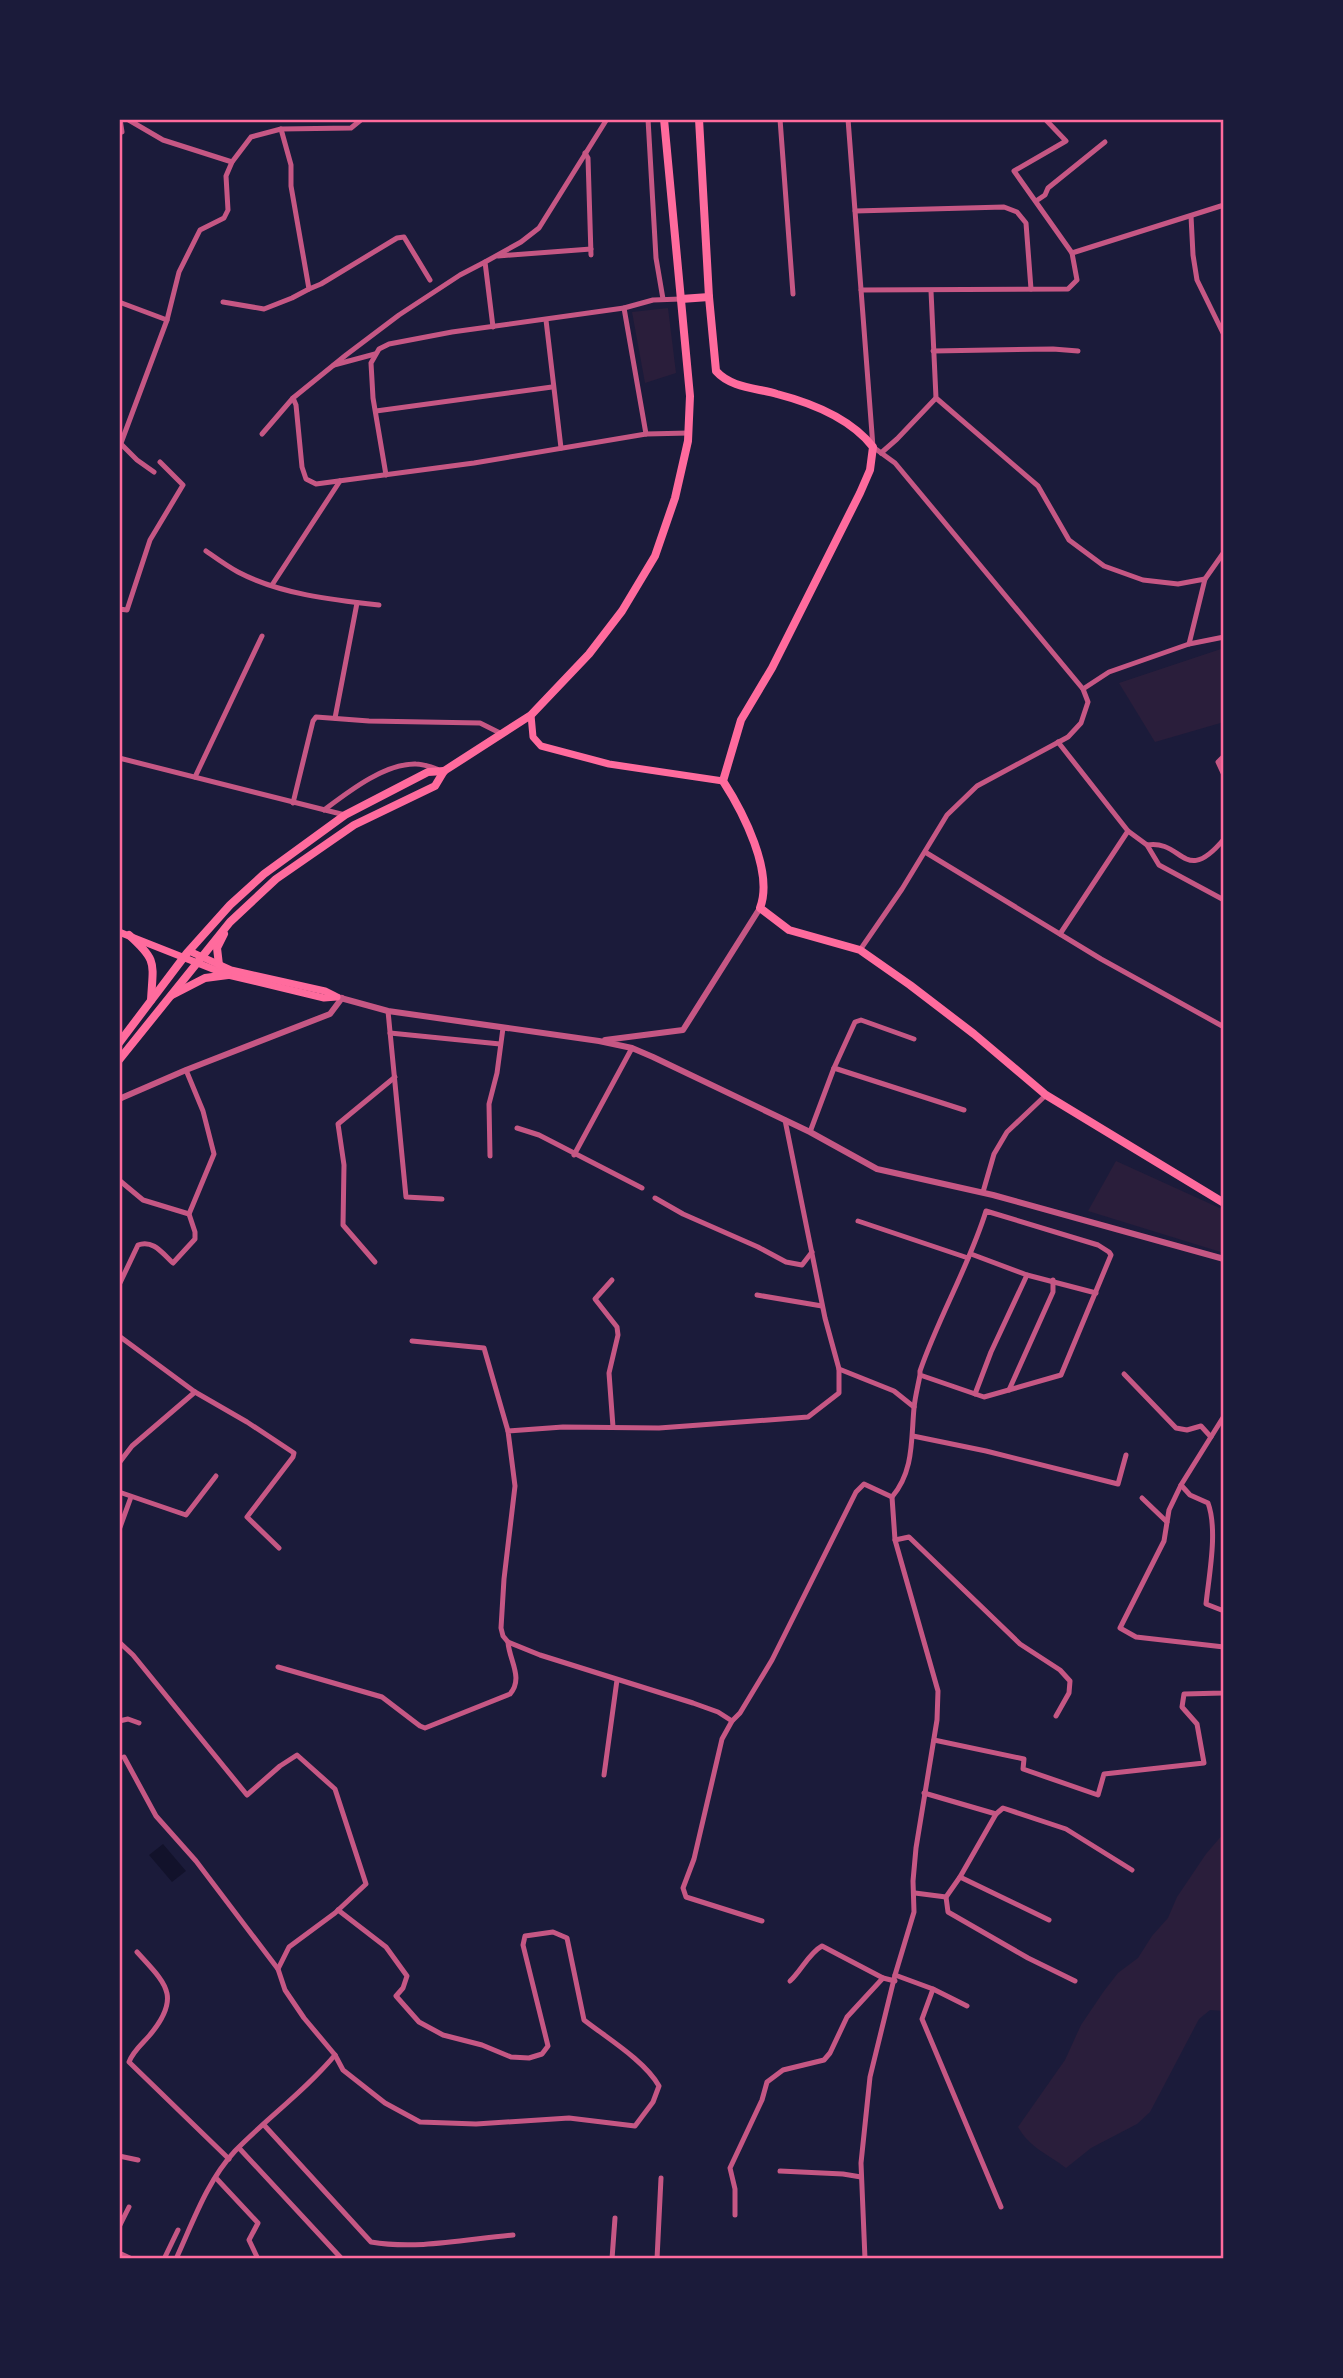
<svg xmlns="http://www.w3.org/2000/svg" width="1343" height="2378" font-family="Inter,sans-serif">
  <rect width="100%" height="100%" fill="#1b1b3a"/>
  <g fill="#2a1e3b">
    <path d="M668,308L676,373L645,383L632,312Z"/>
    <path d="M1224,648V722L1155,742L1119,683Z"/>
    <path d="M1116,1161L1224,1210V1253L1088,1211Z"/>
    <path d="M1224,1833V2011L1210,2010L1199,2019L1150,2112L1137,2124L1091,2148L1066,2168C1048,2154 1030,2148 1018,2127L1065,2060L1081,2025L1104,1991L1118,1973L1138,1958L1152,1936L1168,1918L1177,1897L1206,1854Z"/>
  </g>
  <path fill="#12122b" d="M163,1844L186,1871L172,1882L149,1855Z"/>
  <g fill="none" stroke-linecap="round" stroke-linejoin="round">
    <g stroke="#c65784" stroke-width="5">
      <path d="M120,119L122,132"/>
      <path d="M127,119L163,140L232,162"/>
      <path d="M648,119L656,258L663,299"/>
      <path d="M780,119L793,294"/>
      <path d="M848,119L873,447L895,463L1083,689L1088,702L1081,723L1068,737L977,786L947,815L902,889L860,950"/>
      <path d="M1045,119L1066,141L1014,171L1072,253"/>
      <path d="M585,153L588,158L591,255"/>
      <path d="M1036,201L1045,195L1048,188L1105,142"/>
      <path d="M855,211L1004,207L1017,212L1026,223L1031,289"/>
      <path d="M1191,216L1193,255L1197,280L1224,335"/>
      <path d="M498,256L591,249"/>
      <path d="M309,289L321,284L397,238L404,237L430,280"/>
      <path d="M861,290L1068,289L1077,280L1072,253L1224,205"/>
      <path d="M931,291L936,398L1038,486L1069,540L1104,566L1143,580L1178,584L1205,579L1189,644L1109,672L1083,689"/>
      <path d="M119,302L167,320"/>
      <path d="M223,302L264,309L292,298L309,289L291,186V165L281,129"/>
      <path d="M624,308L646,434"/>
      <path d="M546,320L561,448"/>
      <path d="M493,327L485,262L521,242L539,228L607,119"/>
      <path d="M933,351L1053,349L1078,351"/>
      <path d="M334,365L375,354"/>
      <path d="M293,398L296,405L302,467L306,479L316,484L474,463L646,434L689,433"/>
      <path d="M376,411L552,387"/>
      <path d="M262,434L293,398L346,355L399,315L460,275L485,262"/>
      <path d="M119,442L137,460L154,472"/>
      <path d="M121,443L167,320L179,272L200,230L224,218L228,210L226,176L232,162L251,137L281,129L351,128L362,119"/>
      <path d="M881,453L897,439L936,398"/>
      <path d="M386,475L373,398L371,363L379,349L389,344L452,332L624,308L653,300L681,299"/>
      <path d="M206,551C216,558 227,566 238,572C280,594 332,600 379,605"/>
      <path d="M1205,579L1224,552"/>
      <path d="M272,585L340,481"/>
      <path d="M119,609L127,610L150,540L183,485L160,462"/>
      <path d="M1189,644L1224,637"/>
      <path d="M335,718L357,603"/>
      <path d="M1058,742L1128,831L1147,845C1183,839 1184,887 1224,839"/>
      <path d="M1224,756L1218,762L1224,775"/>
      <path d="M119,758L345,815"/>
      <path d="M195,777L262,636"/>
      <path d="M293,803L313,721L316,717L369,721L480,723L502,734"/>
      <path d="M324,810C348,792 385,763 416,764C423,764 431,767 437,769"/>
      <path d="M1147,845L1159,865L1224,900"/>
      <path d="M925,852L1101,959L1224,1027"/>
      <path d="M1060,934L1128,831"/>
      <path d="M388,1011L406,1197L442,1199"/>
      <path d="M390,1033L500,1044"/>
      <path d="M834,1068L855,1022L861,1020L914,1039"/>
      <path d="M785,1120L825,1318L839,1369L894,1391L914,1407"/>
      <path d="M517,1128L539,1135L642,1188"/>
      <path d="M810,1132L834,1068L964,1110"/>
      <path d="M574,1155L632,1048"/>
      <path d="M490,1156L489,1104L497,1073L503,1028"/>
      <path d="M119,1180L143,1200L189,1214"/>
      <path d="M983,1192L994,1154L1007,1132L1046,1095"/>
      <path d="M655,1198L683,1214L758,1247L786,1262L802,1265L812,1252"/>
      <path d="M858,1221L968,1258"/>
      <path d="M971,1254L1027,1275L1096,1293"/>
      <path d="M375,1262L343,1225L344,1165L338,1124L395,1077"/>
      <path d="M612,1280L595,1299L617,1327L618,1335L609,1373L613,1427"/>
      <path d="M119,1285L138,1245C153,1239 163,1254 173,1263L195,1239V1232L189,1214L214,1154L203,1111L186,1070"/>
      <path d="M757,1295L822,1306"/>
      <path d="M119,1336L195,1392L247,1422L294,1453L293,1457L247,1517L279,1548"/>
      <path d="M412,1341L484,1348L508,1431"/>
      <path d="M1124,1374L1176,1428L1187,1430L1201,1426L1211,1437"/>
      <path d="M1009,1390L1053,1292V1280"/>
      <path d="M975,1394L991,1352L1027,1275"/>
      <path d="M1224,1416L1181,1485L1190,1495L1208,1503C1218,1530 1209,1575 1206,1604L1224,1611"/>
      <path d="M913,1436L986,1451L1118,1484L1126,1455"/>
      <path d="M119,1463L132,1446L195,1392"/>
      <path d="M1181,1485L1169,1510L1164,1541L1120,1628L1136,1637L1224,1647"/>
      <path d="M119,1492L186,1515L216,1476"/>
      <path d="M1142,1498L1167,1522"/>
      <path d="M119,1530L131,1497"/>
      <path d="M895,1540L909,1537L1020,1644L1060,1670L1070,1681L1069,1693L1056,1716"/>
      <path d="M119,1642L133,1655L247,1795L280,1766L297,1755L335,1789L366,1884L335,1913L289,1947L278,1969"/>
      <path d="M278,1667L382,1697L420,1726L425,1728L510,1694C524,1678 509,1660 508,1642"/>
      <path d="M119,1721L128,1719L139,1723"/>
      <path d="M732,1721L718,1712L693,1703L540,1655L508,1642L503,1636L501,1628L504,1579L515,1486L508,1431L563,1427L659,1428L808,1417L839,1393V1369"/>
      <path d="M934,1740L1024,1759L1023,1769L1098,1795L1104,1774L1204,1763L1197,1724L1182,1707L1184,1694L1223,1693L1224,1688"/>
      <path d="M124,1757L156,1816L196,1861L278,1969L285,1990L304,2018L335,2055L343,2070L385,2103L420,2122L476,2124L569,2118L635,2126L653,2102L659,2086C645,2061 607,2038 584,2020L567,1938L553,1932L525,1936L523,1945L548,2046L542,2054L529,2058L511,2057L482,2045L443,2035L419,2022L396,1996L403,1988L407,1976L386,1947L338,1910"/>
      <path d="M604,1775L617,1680"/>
      <path d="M924,1793L996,1814L1003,1808L1066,1829L1132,1870"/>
      <path d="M960,1877L996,1814"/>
      <path d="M915,1893L946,1897L960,1877L1049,1920"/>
      <path d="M946,1897L948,1912L1028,1958L1075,1981"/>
      <path d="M762,1921L686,1897L683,1888L694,1859L722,1739L732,1721L740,1713L772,1660L856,1492L864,1484L892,1497"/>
      <path d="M137,1952C165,1983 183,1996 149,2036C142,2044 133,2051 129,2062L229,2159"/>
      <path d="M895,1975L933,1989L967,2006"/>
      <path d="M790,1981C801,1971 809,1953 822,1946L883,1978"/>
      <path d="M933,1989L922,2019L1001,2207"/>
      <path d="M264,2125L371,2242C417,2250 467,2239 513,2235"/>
      <path d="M239,2148L342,2259"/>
      <path d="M119,2156L138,2160"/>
      <path d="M780,2171L843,2174L861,2177"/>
      <path d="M216,2178L258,2223L249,2240L258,2259"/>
      <path d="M735,2215V2189L730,2168L762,2100L767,2082L783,2070L824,2060L830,2053L847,2017L883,1978L895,1981"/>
      <path d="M119,2227L129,2207"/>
      <path d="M119,2253L132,2259"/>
      <path d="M164,2259L178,2230"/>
      <path d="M176,2259C193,2222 207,2181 235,2151C267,2118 305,2091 335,2055"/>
      <path d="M612,2259L615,2218"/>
      <path d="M657,2259L661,2178"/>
      <path d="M865,2259L861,2163L870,2077L895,1975L914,1912L913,1881L916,1848L937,1720L938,1691L895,1540L892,1497C914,1471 911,1440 914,1408C915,1397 918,1386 920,1375V1371C939,1316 969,1266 986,1211L1098,1245L1109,1252L1111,1255L1061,1375L984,1397L920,1375"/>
    </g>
    <g stroke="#c65784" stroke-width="6">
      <path d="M337,997L388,1011L599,1041L632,1048L653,1057L810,1132L877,1169L993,1195L1224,1259"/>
      <path d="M605,1040L683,1030L760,908"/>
      <path d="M119,1099L186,1070L330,1014L342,998"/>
    </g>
    <g stroke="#ff6b9d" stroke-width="7">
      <path d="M531,715L533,737L541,746L609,764L723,781"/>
      <path d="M119,932L228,975L324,998L337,997"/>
      <path d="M189,951L231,970L325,991L335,996"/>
    </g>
    <g stroke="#ff6b9d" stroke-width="8">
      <path d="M699,119L709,297L716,371C731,388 757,388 777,394C812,403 851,419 873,447L870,470L860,493L772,668L741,720L723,781C743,812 774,872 760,908L789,930L860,950L910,985L974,1034L1046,1095L1224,1203"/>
      <path d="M681,299L709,297"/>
      <path d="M129,935C158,961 153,963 151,1000"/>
      <path d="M219,965L217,948L224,934"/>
      <path d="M172,995L205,978L228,975"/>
      <path d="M119,1043L187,953L230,905L264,874L345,815L428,772L444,771"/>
      <path d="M119,1060L230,922L276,879L354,825L435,786L444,771L531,715L589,654L622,611L655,556L675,498L688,441L690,396L664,119"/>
    </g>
  </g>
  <rect width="1343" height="2378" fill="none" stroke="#1b1b3a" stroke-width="242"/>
  <rect x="121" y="121" width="1101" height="2136" fill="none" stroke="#ff6b9d" stroke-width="2.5"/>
</svg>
